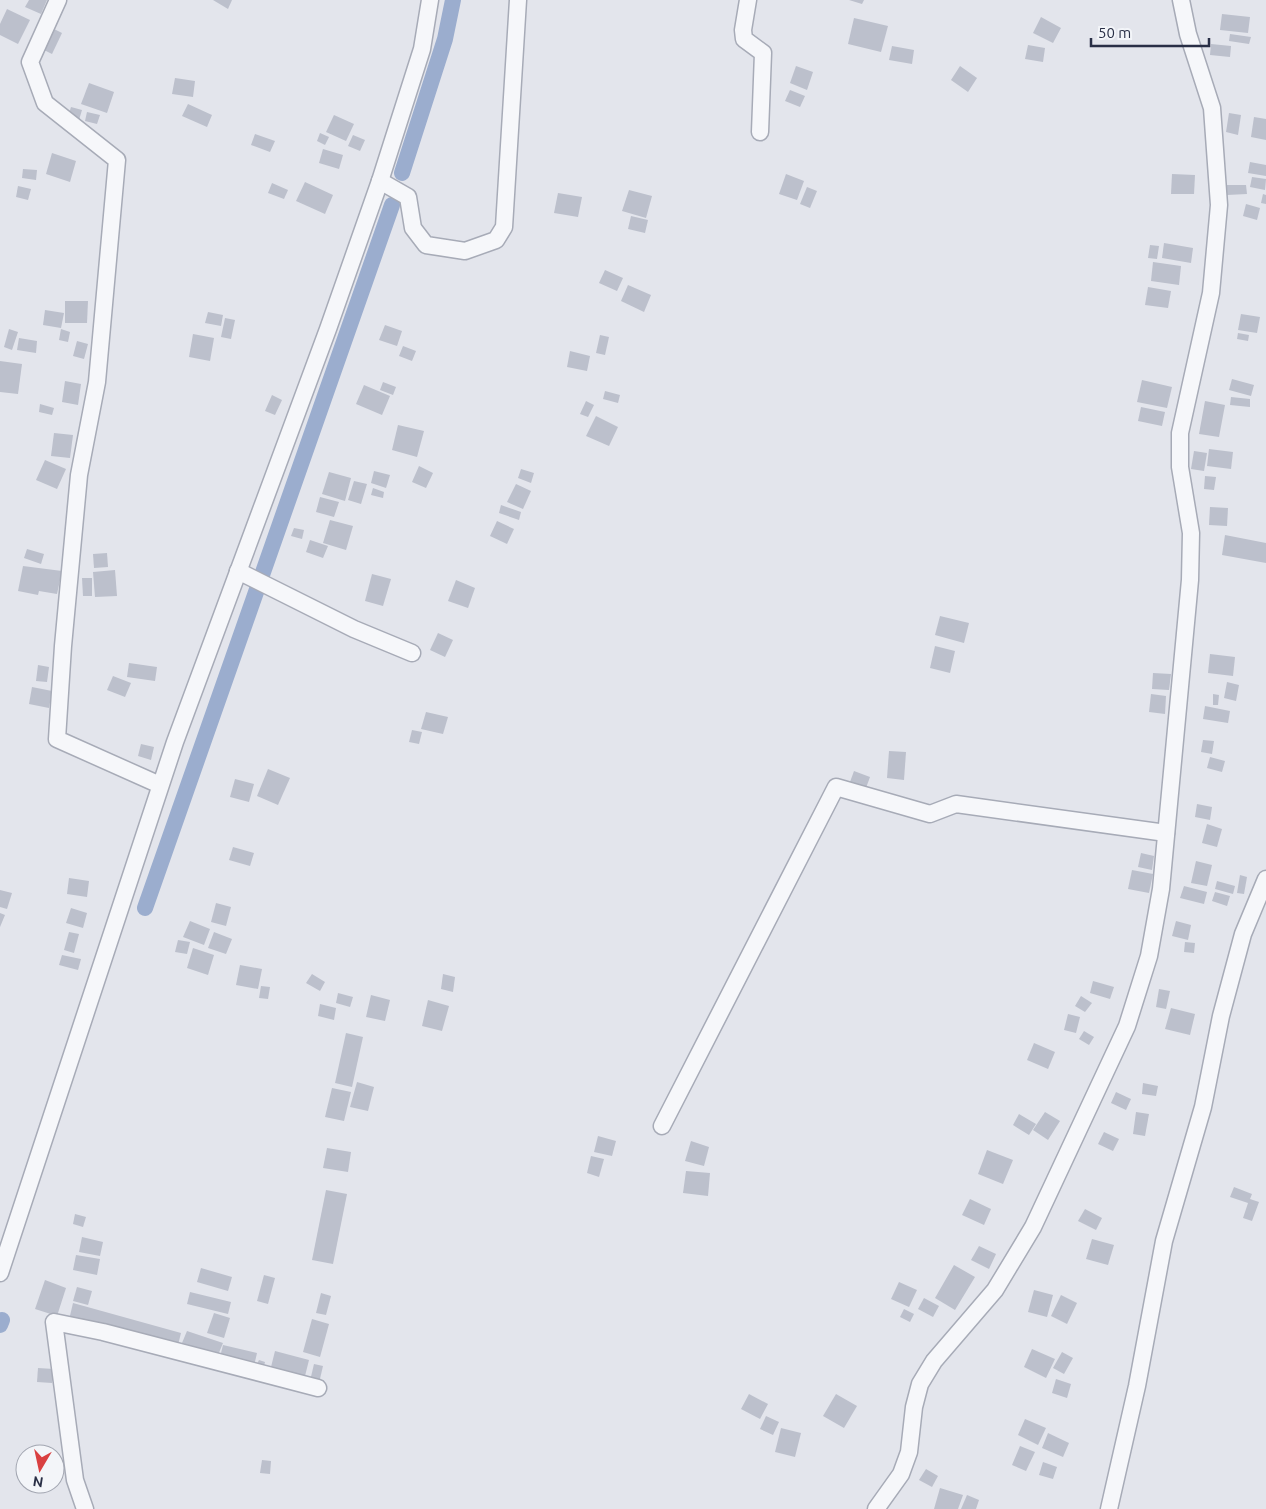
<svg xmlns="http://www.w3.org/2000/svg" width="1266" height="1509" font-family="Ubuntu,sans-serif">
  <rect width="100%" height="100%" fill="#e3e5ec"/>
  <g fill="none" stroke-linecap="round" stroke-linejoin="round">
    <g stroke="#9badce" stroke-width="16">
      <path d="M402,173L445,39L453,0"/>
      <path d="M145,908L392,205"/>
      <path d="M0,1325L2,1320"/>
    </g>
  </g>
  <g fill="#bcc0cc">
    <path d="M29,0H47L41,14L25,7Z"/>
    <path d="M213,0H232L228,9Z"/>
    <path d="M849,0H864L862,4Z"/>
    <path d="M7,9L30,20L18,44L0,35V24Z"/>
    <path d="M1222,14L1250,17L1248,33L1220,30Z"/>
    <path d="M1041,17L1061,28L1053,43L1033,33Z"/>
    <path d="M854,18L888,26L881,52L848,44Z"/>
    <path d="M52,28L62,33L52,54L42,49Z"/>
    <path d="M1230,34L1251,37L1249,44L1229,41Z"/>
    <path d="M1211,44L1231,46L1230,57L1210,55Z"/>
    <path d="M1028,45L1045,48L1043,62L1025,59Z"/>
    <path d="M892,46L914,50L912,64L889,60Z"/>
    <path d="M796,66L813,72L807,90L790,83Z"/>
    <path d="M960,66L977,78L968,92L951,80Z"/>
    <path d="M175,78L195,81L193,97L172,94Z"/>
    <path d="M89,83L114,92L107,113L81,104Z"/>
    <path d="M790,90L805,96L800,107L785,101Z"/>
    <path d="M188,104L212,115L207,127L182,116Z"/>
    <path d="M71,107L82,110L79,120L68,117Z"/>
    <path d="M87,112L100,115L97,124L85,121Z"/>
    <path d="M1229,113L1241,115L1238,135L1226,132Z"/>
    <path d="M334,115L354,124L346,141L326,132Z"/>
    <path d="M1254,117L1266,119V140L1251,137Z"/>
    <path d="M320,133L329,137L325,145L317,141Z"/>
    <path d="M255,134L275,141L270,152L251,145Z"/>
    <path d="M353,135L365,140L360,151L348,146Z"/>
    <path d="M323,149L343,155L339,169L319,163Z"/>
    <path d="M52,153L76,161L70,182L46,174Z"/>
    <path d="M1250,162L1266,165V176L1248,173Z"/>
    <path d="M23,169L37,170L36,180L22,178Z"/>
    <path d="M786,174L804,181L797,200L779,194Z"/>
    <path d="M1172,174L1195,175L1194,194H1171Z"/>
    <path d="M1252,177L1266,179L1265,190L1250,187Z"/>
    <path d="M305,182L333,195L325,214L296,201Z"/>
    <path d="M272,183L288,190L284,199L268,193Z"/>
    <path d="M1227,185H1246L1247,194L1227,195Z"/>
    <path d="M18,186L31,189L28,200L16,197Z"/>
    <path d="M807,187L817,191L810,208L800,204Z"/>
    <path d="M629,190L652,196L646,218L622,211Z"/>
    <path d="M558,193L582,197L578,217L554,213Z"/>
    <path d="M1263,194L1266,195V204L1261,203Z"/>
    <path d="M1246,204L1260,208L1257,220L1243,216Z"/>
    <path d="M631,216L648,220L645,233L628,229Z"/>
    <path d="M1164,243L1193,248L1191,263L1162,258Z"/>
    <path d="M1150,245L1159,246L1157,259L1148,258Z"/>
    <path d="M1153,262L1181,266L1179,285L1151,281Z"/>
    <path d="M605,270L623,278L617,291L599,283Z"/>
    <path d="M628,285L651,295L644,312L621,301Z"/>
    <path d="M1148,287L1171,291L1168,308L1145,305Z"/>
    <path d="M65,301H88L87,323H65Z"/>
    <path d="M45,310L64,313L61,328L43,325Z"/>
    <path d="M208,312L223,315L221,326L205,323Z"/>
    <path d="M1241,314L1260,317L1257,333L1238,330Z"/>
    <path d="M225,318L235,320L231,339L221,337Z"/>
    <path d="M385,325L402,331L397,346L379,340Z"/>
    <path d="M9,329L18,332L12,350L4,347Z"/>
    <path d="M61,329L70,332L68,342L59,340Z"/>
    <path d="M1238,333L1249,335L1248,341L1237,339Z"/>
    <path d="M193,334L214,338L210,361L189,357Z"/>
    <path d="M600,335L609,337L605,355L596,353Z"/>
    <path d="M19,338L37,341L36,353L17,350Z"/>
    <path d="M77,341L88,344L84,359L73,356Z"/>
    <path d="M403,346L416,351L412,361L399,356Z"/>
    <path d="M570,351L590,356L587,371L567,367Z"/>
    <path d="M0,361L22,364L18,394L0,392Z"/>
    <path d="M1232,379L1254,385L1251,396L1229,390Z"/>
    <path d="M1142,380L1172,387L1167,408L1137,402Z"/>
    <path d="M65,381L81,384L78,405L62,402Z"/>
    <path d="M383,382L396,387L393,395L380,390Z"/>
    <path d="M364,385L390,396L382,415L356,404Z"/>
    <path d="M605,391L620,395L618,403L603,399Z"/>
    <path d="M272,395L282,400L275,415L265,411Z"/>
    <path d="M1231,397L1250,399V407L1230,405Z"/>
    <path d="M586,401L594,405L588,417L580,414Z"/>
    <path d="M1205,401L1225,405L1219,437L1199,434Z"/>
    <path d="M40,404L54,408L52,415L39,412Z"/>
    <path d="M1141,407L1165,412L1162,426L1138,421Z"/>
    <path d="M596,416L618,427L609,446L586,436Z"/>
    <path d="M398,425L424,431L417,457L392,450Z"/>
    <path d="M54,433L73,435L70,458L51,456Z"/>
    <path d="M1209,449L1233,452L1231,469L1207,466Z"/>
    <path d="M1194,451L1207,453L1204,471L1191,469Z"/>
    <path d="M45,460L66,469L57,489L36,480Z"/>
    <path d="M419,466L433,473L426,488L412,482Z"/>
    <path d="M521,469L534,473L531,483L518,478Z"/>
    <path d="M374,471L390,475L386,488L371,483Z"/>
    <path d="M329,472L351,478L345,501L322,494Z"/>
    <path d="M1205,476L1216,477L1214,490L1204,489Z"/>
    <path d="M354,481L367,484L361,504L348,500Z"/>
    <path d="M516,484L531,491L523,509L507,502Z"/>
    <path d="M373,488L384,492L383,498L371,495Z"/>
    <path d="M320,497L339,502L334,517L316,512Z"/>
    <path d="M501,505L521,512L519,520L499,513Z"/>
    <path d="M1210,507L1228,508L1227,526L1209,525Z"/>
    <path d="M330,520L353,526L346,550L323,543Z"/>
    <path d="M497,521L514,529L507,544L490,536Z"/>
    <path d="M294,528L304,530L302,539L291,536Z"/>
    <path d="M1225,535L1266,543V563L1222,555Z"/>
    <path d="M310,540L328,546L323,558L306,552Z"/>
    <path d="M27,549L44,554L41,564L24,558Z"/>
    <path d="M107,553L108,567L94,568L93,554Z"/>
    <path d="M23,566L62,571L57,594L39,591L38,595L18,591Z"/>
    <path d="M115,570L117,596L95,597L93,572Z"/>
    <path d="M372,574L391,579L383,606L365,601Z"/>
    <path d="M82,578H92V596H83Z"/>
    <path d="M456,580L475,588L468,608L448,601Z"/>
    <path d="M940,616L969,623L964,643L935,635Z"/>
    <path d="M438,633L453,640L445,657L430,650Z"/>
    <path d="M935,646L955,651L950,673L930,668Z"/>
    <path d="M1210,654L1235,657L1233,676L1208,673Z"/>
    <path d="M129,663L157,667L155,681L127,677Z"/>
    <path d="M38,665L49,667L47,682L36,681Z"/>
    <path d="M1153,673L1171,674L1169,690L1152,689Z"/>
    <path d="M113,676L131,683L125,697L107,690Z"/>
    <path d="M1227,682L1239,685L1236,701L1224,698Z"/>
    <path d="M32,687L52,691L49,708L29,704Z"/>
    <path d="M1151,694L1166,696L1165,714L1149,712Z"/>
    <path d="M1213,694L1219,695L1218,705H1213Z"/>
    <path d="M1205,706L1230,711L1228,723L1203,719Z"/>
    <path d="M426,712L448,717L443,734L421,729Z"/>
    <path d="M412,730L422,732L419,744L409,742Z"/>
    <path d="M1203,740L1214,741L1212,754L1201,752Z"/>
    <path d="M141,744L154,747L151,760L138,756Z"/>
    <path d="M889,751L906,752L904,780L887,778Z"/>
    <path d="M1210,757L1225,761L1222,772L1207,768Z"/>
    <path d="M268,769L290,778L278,805L257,796Z"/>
    <path d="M854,771L870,777L866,788L850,782Z"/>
    <path d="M235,779L254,784L249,802L230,797Z"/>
    <path d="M1197,804L1212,807L1210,820L1195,817Z"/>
    <path d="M1207,824L1222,829L1217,847L1202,843Z"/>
    <path d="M233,847L254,853L250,866L229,860Z"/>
    <path d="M1141,853L1154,856L1152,870L1138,867Z"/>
    <path d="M1196,861L1212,865L1207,886L1191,883Z"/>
    <path d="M1132,870L1153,874L1149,893L1128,889Z"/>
    <path d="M1240,875L1247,877L1244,894L1237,893Z"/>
    <path d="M69,878L89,881L87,897L67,894Z"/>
    <path d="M1217,881L1235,886L1233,894L1215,889Z"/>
    <path d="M1184,886L1207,892L1204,904L1180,898Z"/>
    <path d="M0,890L12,893L7,909L0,907Z"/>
    <path d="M1215,892L1230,896L1227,906L1212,901Z"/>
    <path d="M216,903L231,907L226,926L211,922Z"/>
    <path d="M71,908L87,913L83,928L66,923Z"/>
    <path d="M0,913L5,915L0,927Z"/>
    <path d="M190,921L210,929L204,945L183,937Z"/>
    <path d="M1176,921L1191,925L1188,940L1172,936Z"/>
    <path d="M69,932L79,934L74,953L64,950Z"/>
    <path d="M214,932L232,939L226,954L208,948Z"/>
    <path d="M178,940L190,942L187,954L175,952Z"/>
    <path d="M1185,942L1195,943L1194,953L1184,952Z"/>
    <path d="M193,948L214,955L208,975L187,968Z"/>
    <path d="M62,955L81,959L78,970L59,965Z"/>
    <path d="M240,965L262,969L258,989L236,985Z"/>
    <path d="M312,974L325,982L320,991L306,983Z"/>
    <path d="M443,974L455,977L453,992L441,989Z"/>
    <path d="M1093,981L1114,987L1110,999L1090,993Z"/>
    <path d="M261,986L270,987L268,999L259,998Z"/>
    <path d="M1159,989L1170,991L1166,1009L1156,1007Z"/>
    <path d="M338,993L353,997L350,1007L336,1003Z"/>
    <path d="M371,995L390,1000L385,1021L366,1017Z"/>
    <path d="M1081,996L1092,1003L1085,1012L1075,1006Z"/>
    <path d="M428,1000L449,1006L442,1031L422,1026Z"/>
    <path d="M320,1004L336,1008L334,1020L318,1016Z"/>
    <path d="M1171,1008L1195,1014L1190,1035L1165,1029Z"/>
    <path d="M1068,1014L1080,1017L1076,1033L1064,1030Z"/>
    <path d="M1084,1031L1094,1037L1089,1045L1079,1039Z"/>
    <path d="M346,1033L363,1037L352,1087L335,1083Z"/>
    <path d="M1034,1043L1055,1052L1048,1069L1027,1060Z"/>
    <path d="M357,1082L374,1087L368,1111L350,1107Z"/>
    <path d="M1143,1083L1158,1086L1156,1096L1142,1094Z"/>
    <path d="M332,1088L351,1092L344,1121L325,1117Z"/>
    <path d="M1116,1092L1131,1099L1126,1110L1111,1103Z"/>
    <path d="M1045,1112L1060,1121L1048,1140L1033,1130Z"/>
    <path d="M1136,1112L1149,1114L1145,1136L1133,1134Z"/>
    <path d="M1019,1114L1036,1124L1029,1135L1013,1125Z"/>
    <path d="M1104,1132L1119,1139L1113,1151L1098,1144Z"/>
    <path d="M598,1136L616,1141L612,1156L594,1152Z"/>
    <path d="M691,1141L709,1147L704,1166L685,1161Z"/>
    <path d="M327,1148L351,1152L348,1172L323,1168Z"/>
    <path d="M987,1150L1013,1160L1003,1184L978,1174Z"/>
    <path d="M591,1156L604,1159L599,1177L587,1173Z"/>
    <path d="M686,1171L710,1173L708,1196L683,1193Z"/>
    <path d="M1234,1187L1252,1194L1250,1199L1259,1202L1252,1221L1243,1218L1248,1203L1230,1197Z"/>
    <path d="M326,1190L347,1194L333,1264L312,1260Z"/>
    <path d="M970,1199L991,1209L984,1225L962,1215Z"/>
    <path d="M1085,1209L1102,1218L1096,1230L1078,1221Z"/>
    <path d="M75,1214L86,1217L83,1227L73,1224Z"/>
    <path d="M82,1237L103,1242L100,1256L79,1252Z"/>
    <path d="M1092,1239L1114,1245L1108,1265L1086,1259Z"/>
    <path d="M979,1246L996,1254L989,1269L971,1260Z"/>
    <path d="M76,1255L100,1259L97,1275L73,1270Z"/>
    <path d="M954,1265L975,1277L955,1310L935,1298Z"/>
    <path d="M201,1268L232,1277L228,1291L197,1282Z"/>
    <path d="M264,1275L275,1278L268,1304L257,1301Z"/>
    <path d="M45,1280L66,1288L57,1316L35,1309Z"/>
    <path d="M899,1282L917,1290L909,1307L891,1299Z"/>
    <path d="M77,1287L92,1291L88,1305L73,1301Z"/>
    <path d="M1034,1290L1053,1295L1047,1317L1028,1312Z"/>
    <path d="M190,1292L231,1302L228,1314L187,1304Z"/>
    <path d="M321,1293L331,1296L326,1315L316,1313Z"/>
    <path d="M1061,1295L1077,1303L1067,1324L1051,1316Z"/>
    <path d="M924,1298L939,1306L933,1317L918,1309Z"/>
    <path d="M73,1303L181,1333L177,1349L69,1320Z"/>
    <path d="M904,1309L914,1314L910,1322L900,1317Z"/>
    <path d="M214,1313L230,1318L224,1338L207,1333Z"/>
    <path d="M312,1319L329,1324L320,1357L303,1352Z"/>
    <path d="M187,1331L223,1343L218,1355L182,1343Z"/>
    <path d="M223,1345L257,1353L254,1366L220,1357Z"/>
    <path d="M1032,1349L1055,1359L1046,1378L1024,1367Z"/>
    <path d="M275,1351L309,1360L304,1380L270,1371Z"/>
    <path d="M1062,1352L1073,1358L1064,1374L1053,1368Z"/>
    <path d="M259,1360L265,1362L264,1366L257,1364Z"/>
    <path d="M314,1364L323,1366L319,1383L310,1381Z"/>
    <path d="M38,1368L54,1369L52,1383L37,1382Z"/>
    <path d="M1056,1379L1071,1384L1067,1398L1052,1393Z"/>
    <path d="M749,1394L768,1404L760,1419L741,1409Z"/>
    <path d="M836,1394L857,1406L844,1428L823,1416Z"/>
    <path d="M766,1416L779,1422L773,1435L760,1429Z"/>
    <path d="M1025,1419L1046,1428L1038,1445L1018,1435Z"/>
    <path d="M781,1428L801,1433L795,1457L775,1452Z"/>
    <path d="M1048,1433L1069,1443L1063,1457L1042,1448Z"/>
    <path d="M1020,1446L1035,1452L1026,1471L1012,1465Z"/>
    <path d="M262,1460L271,1461L270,1474L260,1473Z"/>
    <path d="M1043,1462L1057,1467L1053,1479L1039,1475Z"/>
    <path d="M926,1469L938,1476L932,1487L919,1480Z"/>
    <path d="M940,1488L963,1495L958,1509H934Z"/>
    <path d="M967,1495L979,1500L976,1509H961Z"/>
  </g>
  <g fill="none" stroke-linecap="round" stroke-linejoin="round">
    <g stroke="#a7abb7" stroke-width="19">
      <g id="minor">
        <path d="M58,0L30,62L45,103L117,160L97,382L79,475L63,646L57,739L160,785"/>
        <path d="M748,0L743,30L744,39L763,53L760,132"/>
        <path d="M380,181L408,197L413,228L426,245L465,251L496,240L504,227L518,0"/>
        <path d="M238,571L354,629L412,653"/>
        <path d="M662,1126L836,787L930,814L956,804L1166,833"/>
        <path d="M0,1273L175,742L328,329L380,181L422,49L430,0"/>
        <path d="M85,1509L75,1480L54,1322L103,1332L318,1388"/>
        <path d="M876,1509L901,1474L909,1452L914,1407L920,1384L934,1361L995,1290L1033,1227L1127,1026L1149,956L1161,889L1190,580L1191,533L1180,467V433L1211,293L1219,205L1212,108L1188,34L1181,0"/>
        <path d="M1109,1509L1137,1386L1164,1241L1203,1107L1221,1016L1243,934L1266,879"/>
      </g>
    </g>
    <use href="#minor" stroke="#f6f7fa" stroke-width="16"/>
  </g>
  <g transform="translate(40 1469) rotate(189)"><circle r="24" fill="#f3f5f9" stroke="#a2a6b1"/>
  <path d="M0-4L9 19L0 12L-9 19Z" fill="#d94041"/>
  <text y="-8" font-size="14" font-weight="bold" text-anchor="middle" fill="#292f46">N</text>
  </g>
  <path d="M1091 38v8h118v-8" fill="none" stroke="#292f46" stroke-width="2.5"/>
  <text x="1098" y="38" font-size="15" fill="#292f46" stroke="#f3f5f9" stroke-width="4" paint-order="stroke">50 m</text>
</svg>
